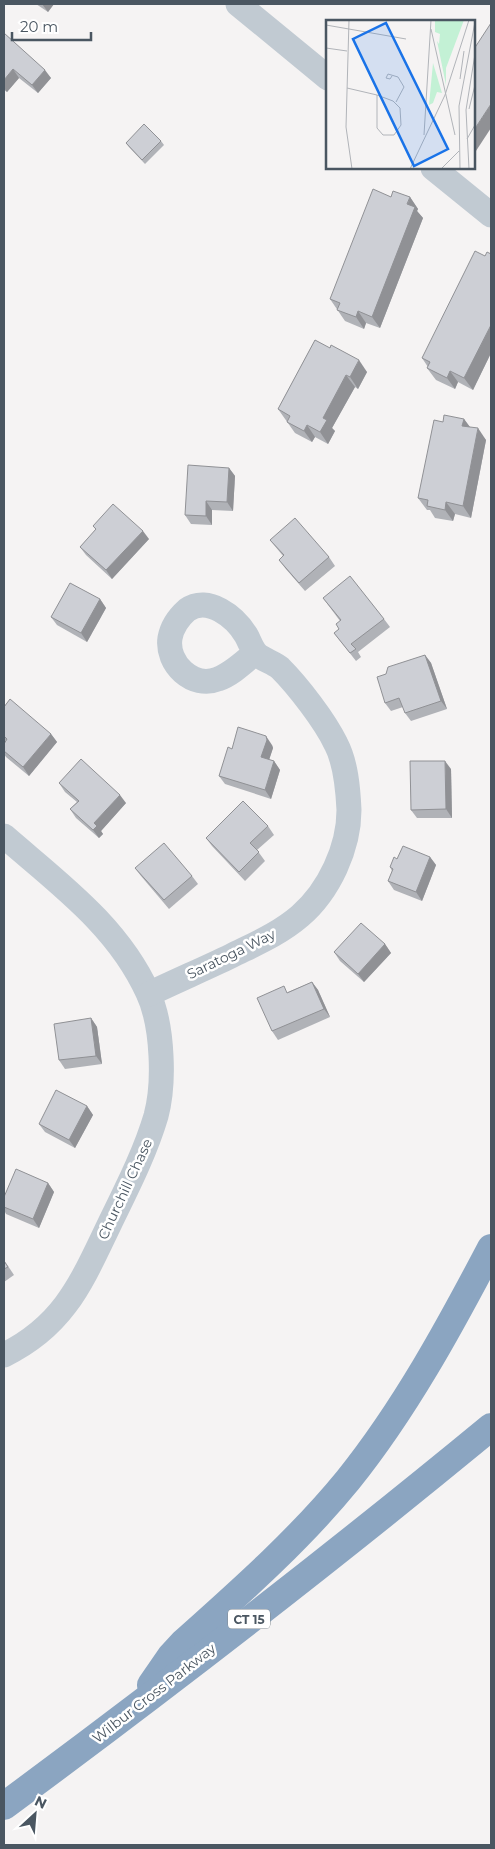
<svg xmlns="http://www.w3.org/2000/svg" width="495" height="1849" font-family="Montserrat,sans-serif">
  <rect width="100%" height="100%" fill="#f5f3f3"/>
  <g fill="none" stroke-linecap="round" stroke-linejoin="round">
    <g stroke="#c1cad2" stroke-width="25">
      <path d="M238,4L328,78"/>
      <path d="M433,168L491,215"/>
      <path d="M4,836C58,883 118,926 148,993C157,1012 160,1035 161,1056C162,1075 161,1097 156,1116C145,1153 127,1188 110,1223C82,1281 65,1325 4,1355"/>
      <path d="M149,994C176,981 204,969 231,956C255,944 279,934 300,916C329,891 349,848 349,810C348,789 346,763 336,744C325,721 298,686 280,668C273,662 260,659 255,652C251,647 249,640 246,635C235,617 208,595 187,610C178,618 172,627 170,638C166,664 193,689 218,679C232,674 244,662 255,653"/>
    </g>
    <g stroke="#8ba5c1" stroke-width="28">
      <path d="M151,1685L171,1656L183,1643C240,1592 299,1540 348,1480C405,1409 449,1328 491,1248"/>
      <path d="M4,1806C169,1684 332,1558 491,1427"/>
    </g>
  </g>
  <g fill="#b0b2b7">
    <path d="M36,4H54L48,12Z"/>
    <path d="M4,33L51,78L38,93L19,78L7,92L4,90Z"/>
    <path d="M161,141L164,145L145,164L129,147L126,143Z"/>
    <path d="M391,197H410L418,209L417,211L423,218L380,328L366,323L364,329L345,321L330,299Z"/>
    <path d="M491,254V353L473,390L458,382L455,389L436,380L427,368L428,367L422,358L485,256Z"/>
    <path d="M315,340L367,372L358,389L355,387L332,428L335,431L328,444L315,437L312,442L295,433L278,409Z"/>
    <path d="M464,419L470,427L486,440L471,518L455,514L453,521L435,518L430,510H427L418,498L443,422Z"/>
    <path d="M229,468L235,476L233,511L212,510V525L191,524L185,515Z"/>
    <path d="M93,526L149,539L112,579L86,555L80,547L96,530Z"/>
    <path d="M270,540L329,557L335,566L305,591L285,568L279,560L283,556Z"/>
    <path d="M323,598L384,619L390,627L358,652L361,657L356,661L334,633L339,629L340,621Z"/>
    <path d="M100,599L106,608L87,642L57,625L51,617Z"/>
    <path d="M425,655L431,663L447,709L411,721L405,713L403,707L391,711L385,703L386,674Z"/>
    <path d="M4,707L51,734L57,742L29,776L6,757L4,754V744L6,741L4,740Z"/>
    <path d="M272,745L273,748L269,760L274,761L280,770L271,799L225,784L219,776L232,749Z"/>
    <path d="M451,769L452,818H417L411,810Z"/>
    <path d="M59,783L126,803L101,831L103,834L99,838L76,818L70,809L77,802L65,792Z"/>
    <path d="M268,826L274,835L257,850L265,861L245,881L212,846L206,838Z"/>
    <path d="M430,857L436,865L422,901L394,890L388,881L392,871L390,867L397,859Z"/>
    <path d="M135,868L192,876L198,884L169,909L141,876Z"/>
    <path d="M385,944L391,953L364,982L340,961L334,952Z"/>
    <path d="M312,982L318,990L330,1017L278,1040L272,1031L288,992Z"/>
    <path d="M91,1018L97,1027L102,1064L65,1069L59,1060Z"/>
    <path d="M87,1106L93,1115L75,1148L45,1132L39,1124Z"/>
    <path d="M48,1183L54,1192L39,1228L6,1214L4,1210V1197Z"/>
    <path d="M4,1260L14,1275L4,1282Z"/>
  </g>
  <g fill="#909195">
    <path d="M42,4H54L48,12Z"/>
    <path d="M13,69L19,78L7,92L4,88V80Z"/>
    <path d="M45,70L51,78L38,93L32,85Z"/>
    <path d="M491,104V128L474,154V130Z"/>
    <path d="M410,197L418,209L417,211L423,218L380,328L372,317Z"/>
    <path d="M358,311L366,323L364,329L356,317Z"/>
    <path d="M491,325V353L473,390L464,378Z"/>
    <path d="M359,360L367,372L358,389L350,377Z"/>
    <path d="M450,371L458,382L455,389L447,378Z"/>
    <path d="M346,375L355,387L332,428L335,431L328,444L320,432L323,418Z"/>
    <path d="M464,419L472,430L462,426Z"/>
    <path d="M307,425L315,437L312,442L304,431Z"/>
    <path d="M478,428L486,440L471,518L463,506Z"/>
    <path d="M229,468L235,476L233,511L227,502Z"/>
    <path d="M206,501L212,510V525L206,516Z"/>
    <path d="M446,502L455,514L453,521L445,510Z"/>
    <path d="M143,531L149,539L112,579L106,570Z"/>
    <path d="M100,599L106,608L87,642L81,633Z"/>
    <path d="M425,655L431,663L447,709L441,701Z"/>
    <path d="M51,734L57,742L29,776L23,767Z"/>
    <path d="M266,736L272,745L273,748L267,766L261,757Z"/>
    <path d="M274,761L280,770L271,799L265,790Z"/>
    <path d="M445,761L451,769L452,818L446,809Z"/>
    <path d="M120,795L126,803L101,831L103,834L99,838L93,830L94,823Z"/>
    <path d="M430,857L436,865L422,901L416,892Z"/>
    <path d="M385,944L391,953L364,982L358,974Z"/>
    <path d="M312,982L318,990L330,1017L324,1009Z"/>
    <path d="M91,1018L97,1027L102,1064L96,1056Z"/>
    <path d="M87,1106L93,1115L75,1148L69,1140Z"/>
    <path d="M48,1183L54,1192L39,1228L33,1219Z"/>
  </g>
  <g fill="#cdcfd5" stroke="#909195">
    <path d="M491,23V104L474,130V49Z"/>
    <path d="M4,33L45,70L32,85L13,69L4,80Z"/>
    <path d="M144,124L161,141L142,160L126,143Z"/>
    <path d="M373,189L391,197L393,191L410,197L407,204L415,207L372,317L358,311L356,317L337,310L340,303L330,299Z"/>
    <path d="M475,251L485,256L487,252L491,254V325L464,378L450,371L447,378L427,368L430,362L422,358Z"/>
    <path d="M315,340L330,348L331,345L359,360L350,377L346,375L323,418L327,420L320,432L307,425L304,431L287,422L290,416L278,409Z"/>
    <path d="M444,415L464,419L462,426L478,428L463,506L446,502L445,510L427,506L428,500L418,498L434,420L443,422Z"/>
    <path d="M188,465L229,468L227,502L206,501V516L185,515Z"/>
    <path d="M113,504L143,531L106,570L80,547L96,529L93,526Z"/>
    <path d="M295,518L329,557L299,583L279,560L284,555L270,540Z"/>
    <path d="M350,576L384,619L351,644L356,649L350,653L334,633L339,629L336,624L341,620L323,598Z"/>
    <path d="M70,583L100,599L81,633L51,617Z"/>
    <path d="M425,655L441,701L405,713L399,698L385,703L377,677L386,674L388,667Z"/>
    <path d="M10,699L51,734L23,767L4,751V744L7,739L4,736V707Z"/>
    <path d="M238,727L266,736L267,740L261,757L274,761L265,790L219,776L228,747L232,749Z"/>
    <path d="M81,759L120,795L94,823L97,826L93,830L70,809L79,801L59,783Z"/>
    <path d="M410,761H445L446,809L411,810Z"/>
    <path d="M243,801L268,826L250,843L259,852L239,872L206,838Z"/>
    <path d="M164,843L192,876L164,900L135,868Z"/>
    <path d="M403,846L430,857L416,892L388,881L393,869L390,867L394,857L397,859Z"/>
    <path d="M361,923L385,944L358,974L334,952Z"/>
    <path d="M312,982L324,1009L272,1031L257,998L284,986L287,993Z"/>
    <path d="M91,1018L96,1056L59,1060L54,1024Z"/>
    <path d="M56,1090L87,1106L69,1140L39,1124Z"/>
    <path d="M16,1169L48,1183L33,1219L4,1207V1197Z"/>
    <path d="M4,1261L8,1267L4,1269Z"/>
  </g>
  <g text-anchor="middle" dominant-baseline="central" stroke-width="5" stroke-linejoin="round" paint-order="stroke">
    <rect fill="#fff" stroke="#808990" stroke-width="1" x="228" y="1609.5" width="42" height="19" rx="4"/>
    <g font-size="12" font-weight="bold" fill="#4a5661">
      <text x="249" y="1619">CT 15</text>
    </g>
    <g font-size="14" fill="#4a5661" stroke="#fff">
      <text transform="translate(231 954) rotate(-26)">Saratoga Way</text>
      <text transform="translate(125 1189) rotate(-65)">Churchill Chase</text>
      <text transform="translate(154 1693) rotate(-38)">Wilbur Cross Parkway</text>
    </g>
  </g>
  <g transform="translate(326 20)">
    <rect width="149" height="149" fill="#f5f3f3"/>
    <path d="M109,0H138L120,48V65L111,21L113,24L114,14L109,12ZM107,43L116,73L111,72L107,83L103,85Z" fill="#c3f1d5"/>
    <path fill="none" stroke="#b1b4b9" stroke-width="1" d="M23,0L20,107L26,149M0,5L80,19M105,9L129,115M0,28L21,31M66,56L64,59L60,58L62,54L72,57L78,67L70,82M134,59L138,31M21,68L51,75M51,75L67,81L74,88L75,105L68,115H57L51,108ZM143,89L149,65M98,115L105,0M141,119L149,105M84,149L119,75L143,0M115,149L133,131M134,149L133,86L149,2M143,149L140,90L149,34"/>
    <path fill="#1a73e8" fill-opacity="0.15" stroke="#1a73e8" stroke-width="2.5" d="M60,3L122,129L88,146L27,19Z"/>
    <rect width="149" height="149" fill="none" stroke="#4a5661" stroke-width="2.5"/>
  </g>
  <rect width="495" height="1849" fill="none" stroke="#4a5661" stroke-width="10"/>
  <g transform="translate(35 1814) rotate(26)" stroke="#ffffff" stroke-width="4" paint-order="stroke">
  <path d="M0-4L9 19L0 12L-9 19Z" fill="#4a5661"/>
  <text y="-8" font-size="14" font-weight="bold" text-anchor="middle" fill="#4a5661">N</text>
  </g>
  <path d="M12 32v8h79v-8" fill="none" stroke="#4a5661" stroke-width="2.5"/>
  <text x="20" y="32" font-size="15" fill="#4a5661" stroke="#ffffff" stroke-width="4" paint-order="stroke">20 m</text>
</svg>
